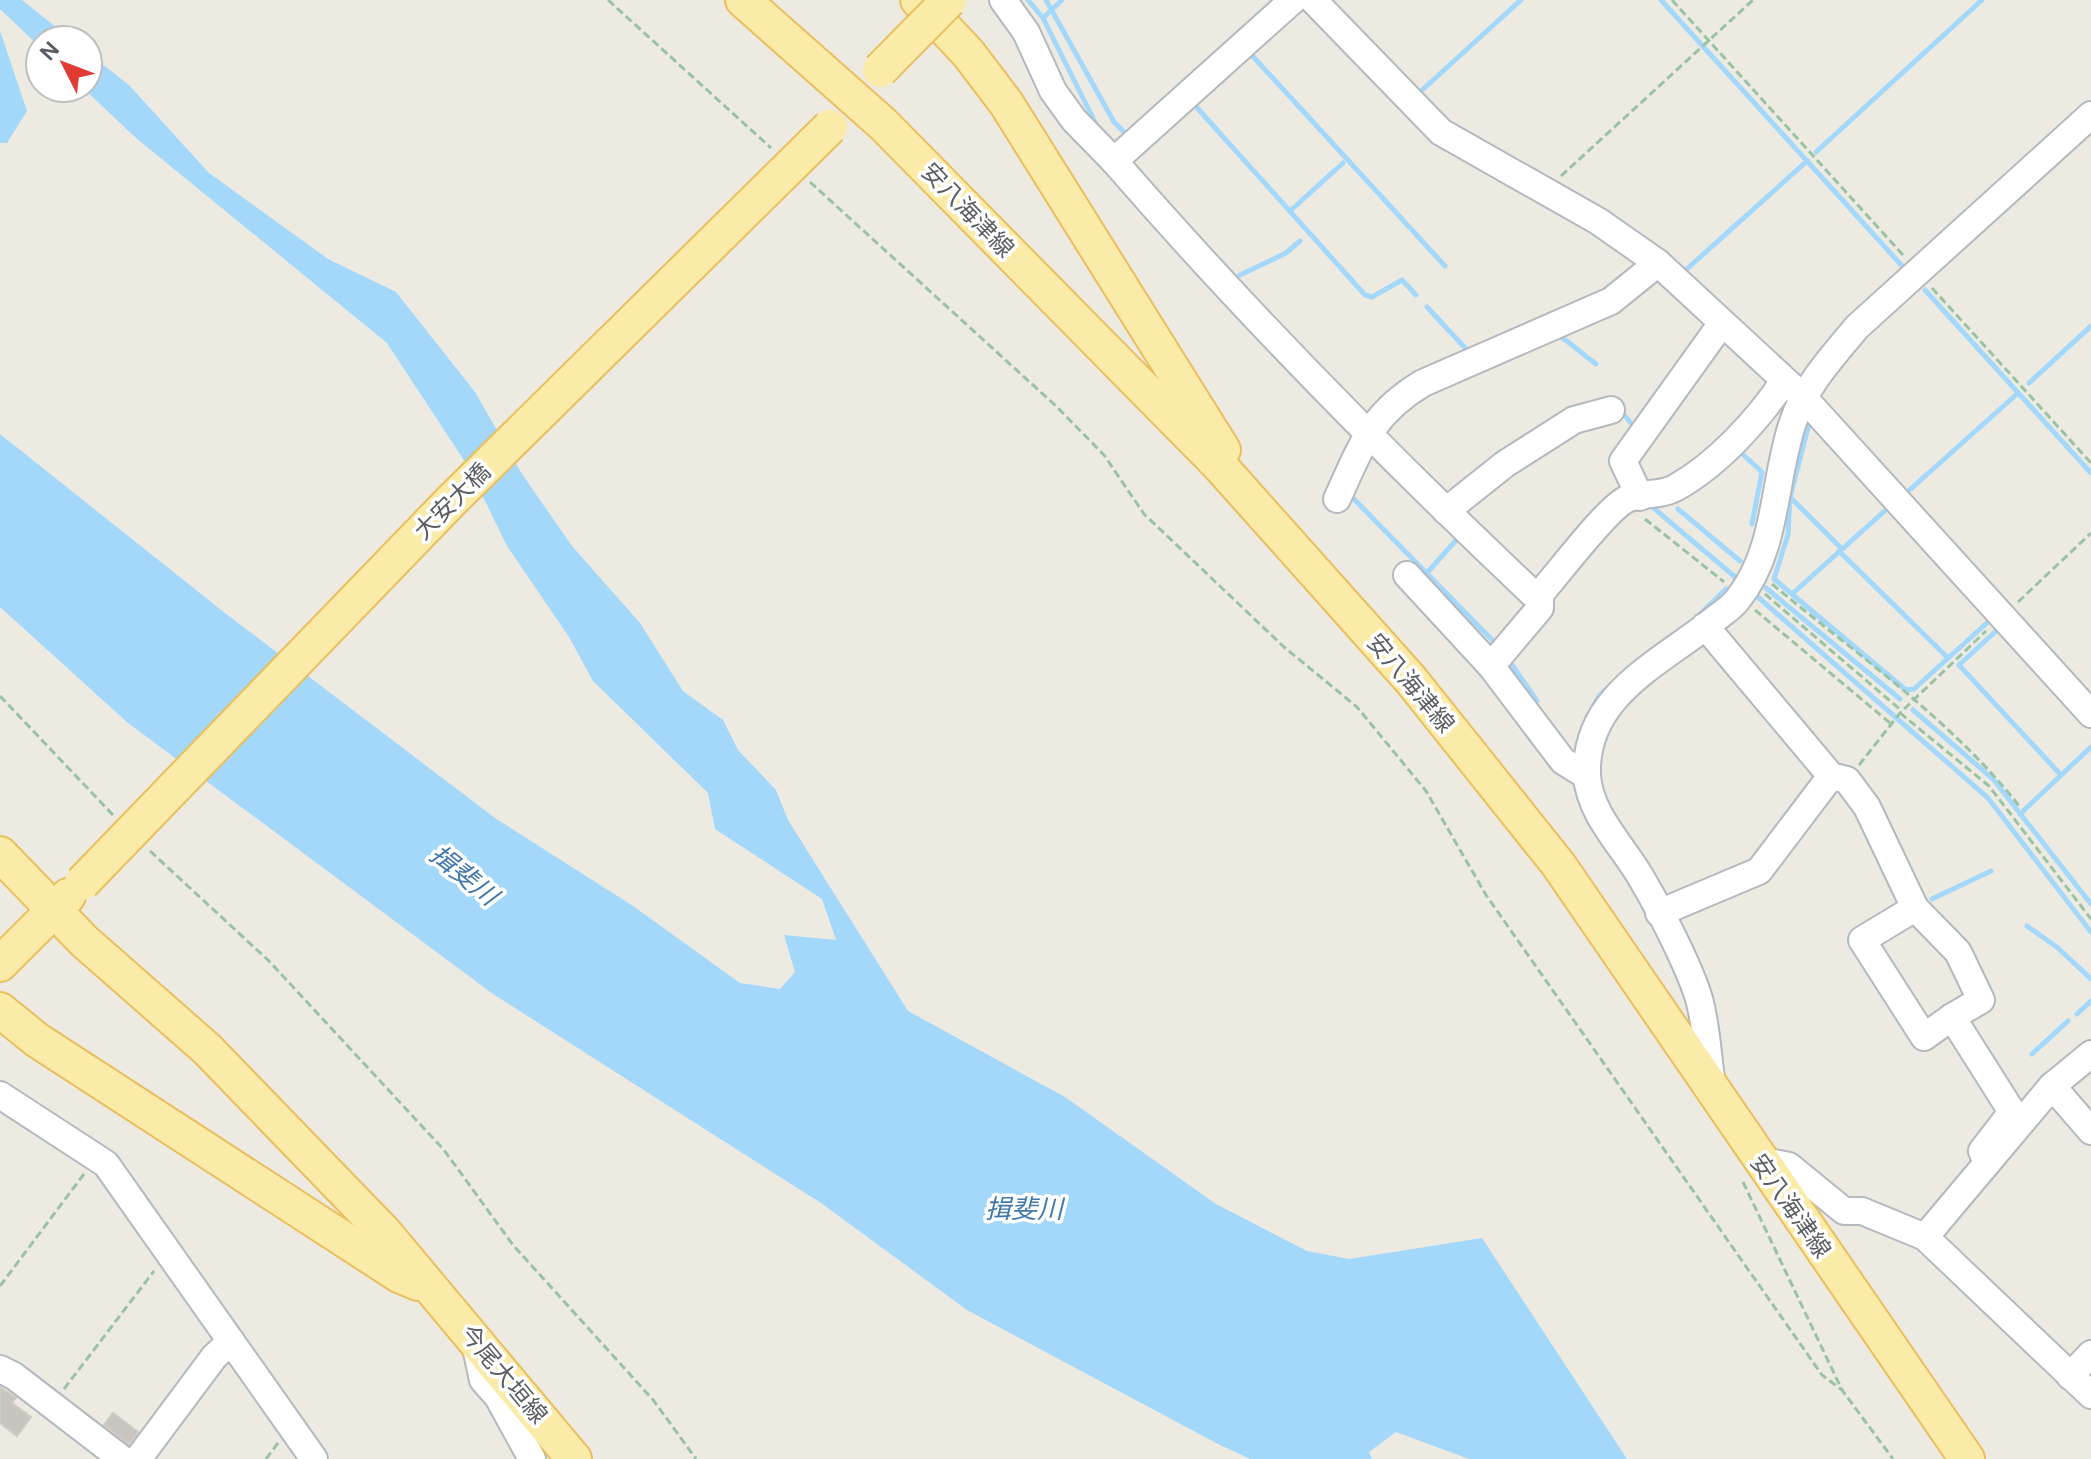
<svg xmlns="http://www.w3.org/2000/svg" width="2091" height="1459" font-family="'DM Sans','Noto Sans JP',sans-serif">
  <rect width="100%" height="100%" fill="#edeae2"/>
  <g fill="#a4d8fb">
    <path d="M0,0H22L72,40H40V47L0,9Z"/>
    <path d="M0,31L27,111L7,143H0Z"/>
    <path d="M88,53L129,85L209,173L328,259L396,292L475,392L522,474L572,546L640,623L683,691L723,720L738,750L776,790L788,820L908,1011L1065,1097L1216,1204L1307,1251L1349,1259L1482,1238L1627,1459H1469L1396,1432L1369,1452L1372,1459H1250L1218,1444L967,1310L821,1203L493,994L128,723L0,607V434L225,613L495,818L633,906L740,983L780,989L795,972L784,935L836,940L822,899L715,829L708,793L593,681L569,637L507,546L469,468L387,343L136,138L83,88H88Z"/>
  </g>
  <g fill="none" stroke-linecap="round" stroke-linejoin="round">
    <g stroke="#a4d8fb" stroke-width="5">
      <path d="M1028,0L1043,18L1098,128"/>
      <path d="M1046,0L1114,122L1128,136"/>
      <path d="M1661,0L1904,268"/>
      <path d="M1043,18L1062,0"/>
      <path d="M1248,51L1445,266"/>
      <path d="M1420,92L1521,0"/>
      <path d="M1191,101L1365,295L1372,297L1402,280L1416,295"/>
      <path d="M1816,152L1982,0"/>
      <path d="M1290,211L1343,163"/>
      <path d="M1688,268L1807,161"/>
      <path d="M1240,275L1286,253L1300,241"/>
      <path d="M1925,290L2091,473"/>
      <path d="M1427,307L1467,350"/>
      <path d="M1559,335L1596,364"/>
      <path d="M2029,383L2091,326"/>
      <path d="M1621,411L1635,428"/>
      <path d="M1810,420L1790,497L1788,535L1774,579L1906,690L1914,689L1989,621"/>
      <path d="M1737,449L1762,472L1752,524"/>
      <path d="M1350,495L1497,645"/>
      <path d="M1904,495L2018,393"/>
      <path d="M1791,498L1842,549"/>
      <path d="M1650,505L1741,582"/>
      <path d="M1678,509L1740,561"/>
      <path d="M1839,551L1948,658"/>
      <path d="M1427,573L1459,537"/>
      <path d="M1766,588L1900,699"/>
      <path d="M1751,591L1988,798L2091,932"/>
      <path d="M1792,594L1888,508"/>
      <path d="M1696,618L1726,589"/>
      <path d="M1996,631L1959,665L2061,775"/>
      <path d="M1508,659L1537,701"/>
      <path d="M1913,710L1993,779L2091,904"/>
      <path d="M1587,717L1599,696L1630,667"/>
      <path d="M2020,814L2091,747"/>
      <path d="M1932,899L1991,871"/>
      <path d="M2027,926L2058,948L2091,979"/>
      <path d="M2077,1014L2091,1001"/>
      <path d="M2032,1054L2068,1021"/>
    </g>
  </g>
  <g fill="#c8c4bf" stroke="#d1cbc1" stroke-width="2">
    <path d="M0,1387L16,1398L12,1403L31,1417L17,1436L0,1423Z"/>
    <path d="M113,1413L138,1432L129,1444L104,1425Z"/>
  </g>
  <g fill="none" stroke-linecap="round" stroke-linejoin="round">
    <g stroke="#b5b8bc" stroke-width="30">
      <g id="minor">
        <path d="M1003,0L1026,32L1053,91L1074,120L1114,161"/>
        <path d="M1293,0L1114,161C1245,312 1386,455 1532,593L1540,594"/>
        <path d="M1313,0L1441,132L1598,221L1658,263L1804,398L2091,714"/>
        <path d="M1640,497L1623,461L1722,323"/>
        <path d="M1337,499C1361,447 1371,414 1423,383L1611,301L1658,263"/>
        <path d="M1446,511L1505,464L1574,420L1611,410"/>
        <path d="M1407,575L1491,666L1563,761L1587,776"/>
        <path d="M1705,626L1831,776L1847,780L1867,807L1915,908L1958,952L1981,1000L1952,1017"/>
        <path d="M1491,666L1540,608V594C1558,574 1607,508 1627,499C1642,492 1661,496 1675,488C1717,465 1758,420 1784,381"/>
        <path d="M1915,908L1862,940L1924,1037L1952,1017L2012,1112L1982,1151L1987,1163"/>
        <path d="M1659,913L1759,871L1831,776"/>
        <path d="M1712,1085C1708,1060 1707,1033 1701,1007C1695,977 1660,910 1643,881C1625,848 1589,815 1587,775C1584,697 1658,664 1710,623C1719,615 1731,609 1738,599C1778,549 1773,480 1793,422C1805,386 1833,356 1857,327L2091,115"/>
        <path d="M2052,1086L2091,1131"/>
        <path d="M0,1095L106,1164L314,1459"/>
        <path d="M1759,1160L1789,1166L1844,1211H1862L1925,1237L2091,1395"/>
        <path d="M1925,1237L2052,1086L2091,1054"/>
        <path d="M475,1343L483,1380L498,1397L532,1459"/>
        <path d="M0,1369L14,1376L122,1459"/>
        <path d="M2070,1376L2091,1354"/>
        <path d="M138,1459L214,1357L231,1341"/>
      </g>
    </g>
    <g stroke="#eabe5d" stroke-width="38">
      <g id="major">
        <path d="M743,0L883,124L1220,466L1411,680L1558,864L1967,1459"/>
        <path d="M918,0L968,53L1006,103L1223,450"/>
        <path d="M0,854L84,941L207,1049L384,1232L574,1459"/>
        <path d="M0,964L68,896"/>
        <path d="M0,1010L37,1040L399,1275L418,1283"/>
      </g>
    </g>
    <g stroke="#99c3a3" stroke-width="3" stroke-dasharray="8 4" stroke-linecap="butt">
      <path d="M608,0L771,148"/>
      <path d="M1672,0L1903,255"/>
      <path d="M1561,176L1753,0"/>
      <path d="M810,182L1056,406L1104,455L1144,514L1284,647L1357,707L1426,791L1486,895L1822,1375L1842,1390"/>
      <path d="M1932,288L2091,463"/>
      <path d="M1645,519L1724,582"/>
      <path d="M1772,584C1856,654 1952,720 2020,807"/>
      <path d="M1765,594L1902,711"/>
      <path d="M2018,602L2091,533"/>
      <path d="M1755,610L1890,723"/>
      <path d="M0,696L113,815"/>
      <path d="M1900,713L1989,786L2091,919"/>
      <path d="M1859,765L1900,713L1986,631"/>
      <path d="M150,851L269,961L444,1150L513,1245L654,1401L696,1459"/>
      <path d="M1743,1182L1842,1390L1893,1459"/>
      <path d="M0,1286L84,1174"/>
      <path d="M64,1389L154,1271"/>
      <path d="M266,1459L278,1443"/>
    </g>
    <use href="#minor" stroke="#fff" stroke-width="26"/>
    <use href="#major" stroke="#fbeba8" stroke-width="34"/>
    <g stroke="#eabe5d" stroke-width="38" stroke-linecap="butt">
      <g id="major-bridge">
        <path d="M880,70L949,0"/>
        <path d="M82,883L452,500L830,127"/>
      </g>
    </g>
    <use href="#major-bridge" stroke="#fbeba8" stroke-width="34"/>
  </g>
  <g text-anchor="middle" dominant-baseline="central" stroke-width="7" stroke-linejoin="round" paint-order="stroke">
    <g font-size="24" fill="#5a5e62" stroke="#fff">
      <text transform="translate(968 210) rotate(46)">安八海津線</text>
      <text transform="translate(452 501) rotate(-45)">大安大橋</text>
      <text transform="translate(1411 683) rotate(50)">安八海津線</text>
      <text transform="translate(1791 1206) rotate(55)">安八海津線</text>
      <text transform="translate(504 1374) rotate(50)">今尾大垣線</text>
    </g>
    <g font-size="26" font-style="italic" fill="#4279ac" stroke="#fff">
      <text transform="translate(464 875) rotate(39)">揖斐川</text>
      <text x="1024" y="1209">揖斐川</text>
    </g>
  </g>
  <g transform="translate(64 64) rotate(312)"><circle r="38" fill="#ffffff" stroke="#bdbfc0" stroke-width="2"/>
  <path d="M0-6L14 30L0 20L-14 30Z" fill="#e13c34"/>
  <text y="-12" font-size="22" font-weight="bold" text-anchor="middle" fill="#5a5e62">N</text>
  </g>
</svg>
